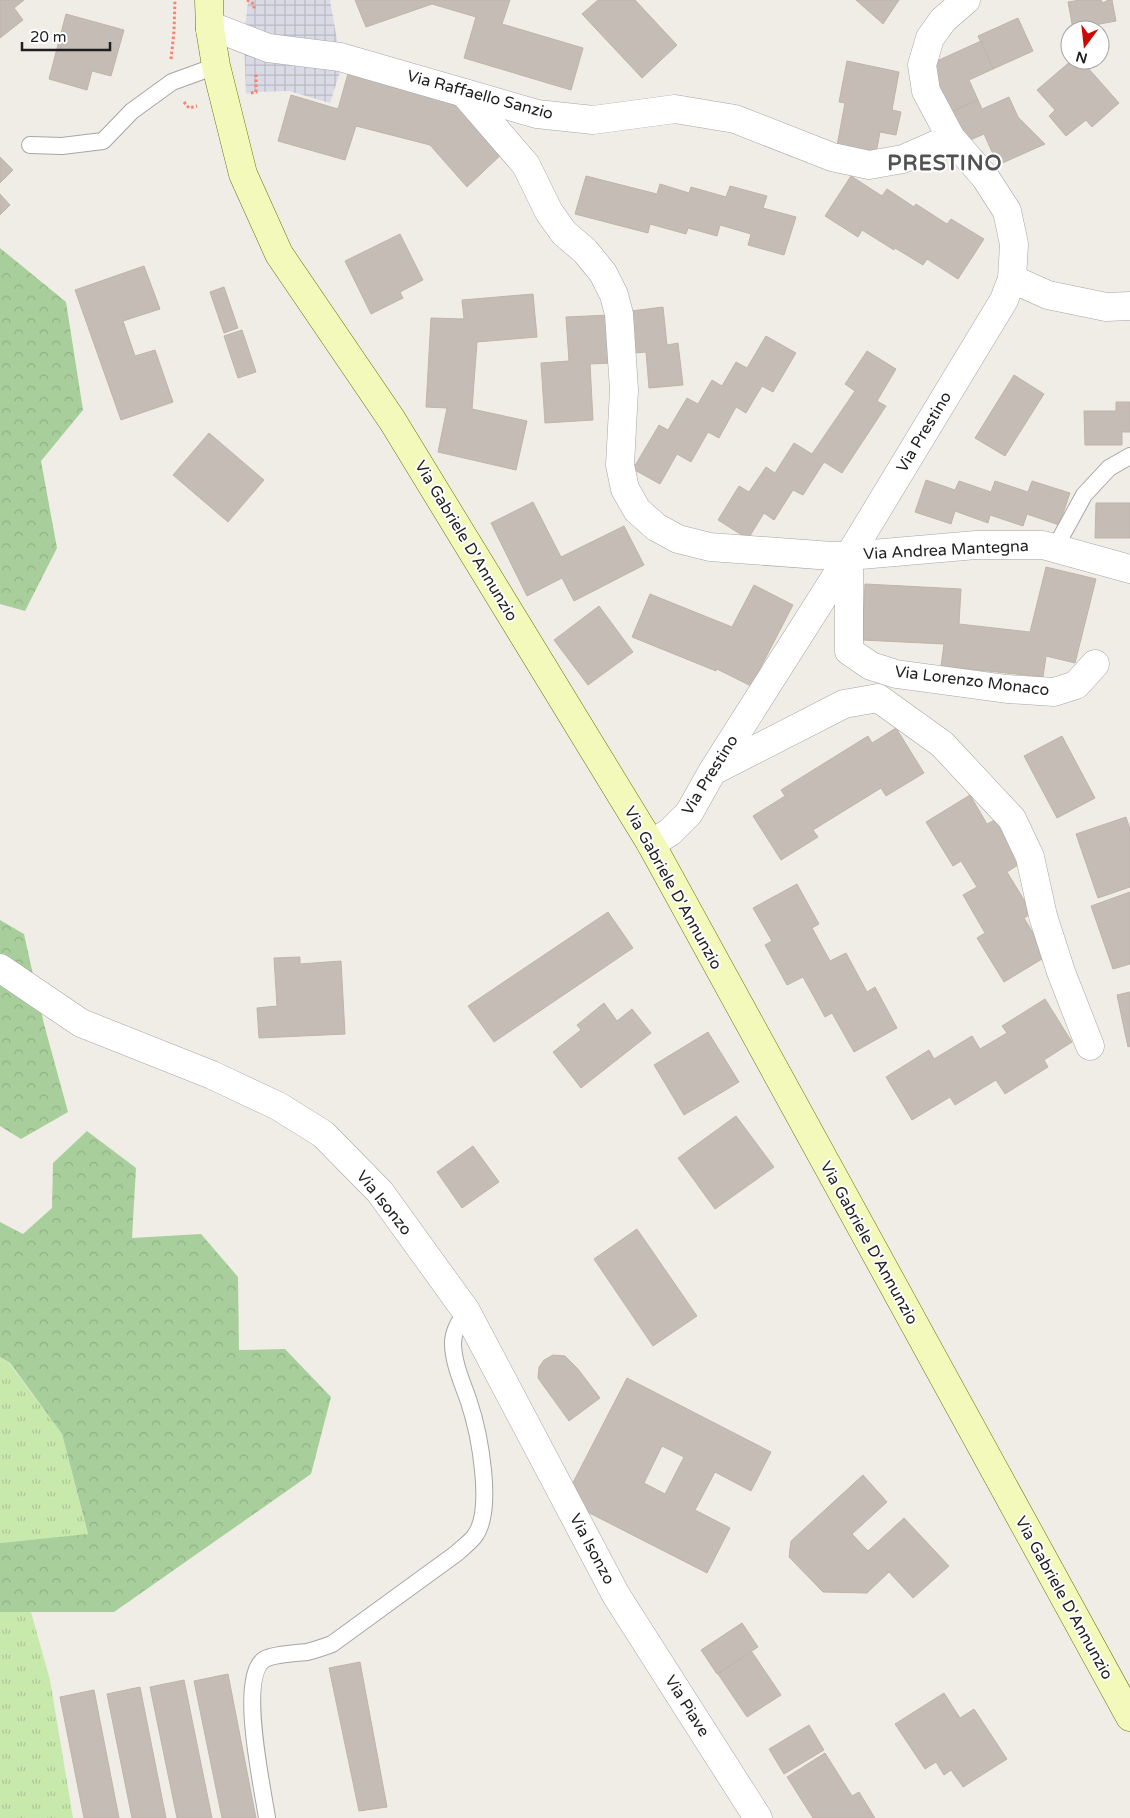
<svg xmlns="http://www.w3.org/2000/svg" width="1130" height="1818" font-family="'Varela Round',sans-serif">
  <defs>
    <pattern id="grass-tufts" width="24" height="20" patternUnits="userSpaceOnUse" patternTransform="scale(1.25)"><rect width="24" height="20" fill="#c8e9ac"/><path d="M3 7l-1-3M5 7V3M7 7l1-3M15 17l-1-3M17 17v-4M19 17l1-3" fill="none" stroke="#abc794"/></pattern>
    <pattern id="forest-crowns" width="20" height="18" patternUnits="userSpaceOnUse" patternTransform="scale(1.25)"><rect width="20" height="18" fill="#a8cf9b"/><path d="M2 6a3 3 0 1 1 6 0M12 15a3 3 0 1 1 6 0" fill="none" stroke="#90b185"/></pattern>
    <pattern id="plaza-grid" width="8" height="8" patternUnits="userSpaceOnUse" patternTransform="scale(1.25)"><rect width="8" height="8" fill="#dadae6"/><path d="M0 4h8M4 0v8" fill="none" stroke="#bbbbc5"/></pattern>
  </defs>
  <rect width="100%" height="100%" fill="#f0ede6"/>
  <g fill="url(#grass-tufts)">
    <path d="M0,1357L9,1363L62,1434L88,1535L0,1543Z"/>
    <path d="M0,1612H31L50,1680L73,1818H0Z"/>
  </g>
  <g fill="url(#forest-crowns)">
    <path d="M0,248L66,302L83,410L41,461L57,548L25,611L0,604Z"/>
    <path d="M0,920L24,934L44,1024L68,1112L21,1139L0,1126Z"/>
    <path d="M87,1131L136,1168L132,1238L201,1234L238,1277L239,1350L285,1349L331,1397L311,1474L114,1612H0V1543L88,1534L62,1434L10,1363L0,1357V1222L23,1234L52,1208L53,1163Z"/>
  </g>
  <path fill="url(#plaza-grid)" d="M248,0H330L340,57V72L330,103L289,91L256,92L246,94L244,39Z"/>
  <g fill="#c4bcb5" stroke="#c1b4a8" fill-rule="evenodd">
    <path d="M0,0H24L14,8L23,20L0,38Z"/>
    <path d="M355,0H510L502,24L583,48L571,90L464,58L476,17L432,4L366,27Z"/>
    <path d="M598,0H635L677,45L642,78L582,14Z"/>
    <path d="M856,0H899L883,24Z"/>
    <path d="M1080,0H1101L1103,3L1108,0H1112L1116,21L1073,29L1068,2Z"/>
    <path d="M66,14L124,30L111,76L92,71L87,90L49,79Z"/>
    <path d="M1018,18L1033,51L993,69L978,36Z"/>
    <path d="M981,41L993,69L969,80L978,100L949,113L928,65Z"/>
    <path d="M1072,60H1081L1119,103L1092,127L1086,120L1066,136L1049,116L1055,110L1037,90Z"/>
    <path d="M847,61L899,72L892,110L901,112L896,135L880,132L875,159L836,151L845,103L839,102Z"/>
    <path d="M349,70L457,98L505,151L467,187L430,145L356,126L345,160L278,141L291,95L338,109Z"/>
    <path d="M1009,97L1018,117L1045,144L998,165L984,134L968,141L949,113L978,100L982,109Z"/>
    <path d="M0,157L13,170L0,183Z"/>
    <path d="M586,176L657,194L660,184L689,193L691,187L726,197L730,186L767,196L763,208L796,217L784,255L748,245L751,234L720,225L717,236L688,228L686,234L650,224L648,233L575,214Z"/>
    <path d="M851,176L882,196L887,189L914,207L916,204L947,224L951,219L984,239L958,279L927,259L923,265L895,248L894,250L862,230L858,237L825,216Z"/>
    <path d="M0,194L10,205L0,215Z"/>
    <path d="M400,234L423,280L400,292L403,298L371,314L345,261Z"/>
    <path d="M144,266L160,309L123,321L135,356L155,350L173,402L121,420L75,290Z"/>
    <path d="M224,287L238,328L224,333L210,292Z"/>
    <path d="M533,294L537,337L477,342L472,409L527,421L516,470L438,452L447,408L426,407L431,318L464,319L462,300Z"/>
    <path d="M663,307L667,345L678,343L683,385L649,388L646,352L635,353L631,311Z"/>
    <path d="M610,315L613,363L590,364L593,420L545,423L541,363L569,361L566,317Z"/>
    <path d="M242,330L256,372L238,378L224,336Z"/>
    <path d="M766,336L796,353L773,392L762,386L746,413L736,407L719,438L708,432L691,462L677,454L660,484L633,469L659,425L668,430L687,398L698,404L712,380L722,386L736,362L747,368Z"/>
    <path d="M867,351L896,369L877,401L886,406L842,473L824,462L803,495L793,490L774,520L764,513L748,539L718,520L739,486L749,492L766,467L775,473L794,443L812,454L855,391L845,384Z"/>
    <path d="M1014,375L1044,394L1005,456L975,438Z"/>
    <path d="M1116,402H1130V432H1122V445H1085L1084,411H1116Z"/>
    <path d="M209,433L264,480L228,522L173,475Z"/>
    <path d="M926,480L955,490L959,481L991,492L995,481L1028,492L1032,481L1070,493L1059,525L1027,514L1023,526L990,515L988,523L955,511L951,524L915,512Z"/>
    <path d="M533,502L561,557L624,526L644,565L574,601L562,578L527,596L491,523Z"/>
    <path d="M1096,503H1130V538H1095Z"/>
    <path d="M1046,567L1096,579L1075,663L1046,656L1043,677L941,666L944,644L862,640L865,584L961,589L959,624L1030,632Z"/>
    <path d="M754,585L793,605L751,686L717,669L716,671L632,637L650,594L732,627Z"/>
    <path d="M599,606L633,652L588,685L554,640Z"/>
    <path d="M896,728L924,773L886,796L881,788L813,830L818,837L781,860L753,816L785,796L781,790L868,736L872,743Z"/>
    <path d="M1062,736L1095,798L1057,818L1024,756Z"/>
    <path d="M970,795L987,824L995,820L1021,863L1007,872L1032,913L1024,918L1047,956L1004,982L977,938L985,933L963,895L977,887L961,861L953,866L926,822Z"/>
    <path d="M1126,817L1130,829V887L1098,898L1076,834Z"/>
    <path d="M797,884L819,924L812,928L830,961L846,953L867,992L875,987L897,1028L854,1052L832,1013L825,1017L803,977L787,985L765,945L772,941L753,908Z"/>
    <path d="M1130,892V964L1113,969L1091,906Z"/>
    <path d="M608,912L633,948L494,1042L468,1006Z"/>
    <path d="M300,957V964L341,961L345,1034L259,1038L257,1008L277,1006L274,958Z"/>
    <path d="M1130,992V1046L1128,1047L1117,995Z"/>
    <path d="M1045,999L1072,1042L1044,1060L1048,1067L1005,1094L996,1080L955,1105L950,1097L912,1120L886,1077L929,1050L934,1059L972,1036L980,1049L1007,1033L1002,1026Z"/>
    <path d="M604,1003L617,1021L632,1009L651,1033L581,1088L553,1052L581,1030L577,1025Z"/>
    <path d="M708,1032L739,1082L684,1115L654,1065Z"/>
    <path d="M736,1116L774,1167L715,1209L678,1158Z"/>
    <path d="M473,1146L499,1182L462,1208L437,1172Z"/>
    <path d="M637,1229L697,1316L653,1346L594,1259Z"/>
    <path d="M553,1355L565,1356L578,1369L600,1398L569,1421L538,1378L539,1367L544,1360Z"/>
    <path d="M627,1378L771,1452L751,1491L715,1472L695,1510L730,1528L707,1573L564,1500ZM662,1446L684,1457L665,1494L644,1483Z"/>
    <path d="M863,1475L887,1502L852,1534L868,1551L904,1518L949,1566L913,1598L889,1572L867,1593L823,1592L789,1557L791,1541Z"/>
    <path d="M742,1623L758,1647L717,1674L701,1650Z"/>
    <path d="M752,1652L781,1695L747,1717L718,1674Z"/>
    <path d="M360,1662L387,1807L359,1811L329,1668Z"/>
    <path d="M228,1674L256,1818H222L194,1681Z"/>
    <path d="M184,1680L212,1818H177L150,1687Z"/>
    <path d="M140,1687L166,1818H132L107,1694Z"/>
    <path d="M94,1690L119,1818H84L60,1697Z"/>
    <path d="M944,1693L960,1718L974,1709L1007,1759L963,1787L951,1770L944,1775L936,1762L925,1769L895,1724Z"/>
    <path d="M809,1725L824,1750L784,1774L769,1749Z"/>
    <path d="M825,1753L852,1796L859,1792L875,1818H813L787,1777Z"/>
  </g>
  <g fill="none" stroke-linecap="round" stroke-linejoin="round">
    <g stroke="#a6a6a6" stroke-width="18">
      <g id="service">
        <path d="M30,145L62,146L103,141L132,111L172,82L216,66"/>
        <path d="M1055,548L1084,495L1109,468L1130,456"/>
        <path d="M267,1818C263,1789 237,1675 265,1659C274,1654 296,1653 307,1652C315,1650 324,1647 332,1644L457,1553C462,1548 469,1543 474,1537C495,1511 479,1432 469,1402C463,1384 453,1363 453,1343C453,1331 460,1321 466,1311"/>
      </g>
    </g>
    <g stroke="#a6a6a6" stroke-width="29">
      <g id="minor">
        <path d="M210,29H219L268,48L340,57L537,114L593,120L675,109L735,119L832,157L869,165L903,159L951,138"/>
        <path d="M464,93L526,165L549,212L564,233L585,251L603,273L614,295L619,314L624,390L620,465L625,489L637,510L656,527L678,539L710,547L832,556H849L976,545H1043L1130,569"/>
        <path d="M1012,279L1048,295L1106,307L1130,306"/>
        <path d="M849,556V651L871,666L896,674L1007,689L1054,692L1076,685L1095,664"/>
        <path d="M713,771L844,704L878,698L942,744L1012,819L1030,857L1043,916L1061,972L1090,1046"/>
        <path d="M651,844L670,832L689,813L712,772L849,556L1004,300L1012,279L1014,244L1007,211L985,177L951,138L926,91L922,65L930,38L943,20L966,0"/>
        <path d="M0,968L81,1023L212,1075L278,1106L323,1134L380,1192L466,1311L616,1595L758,1818"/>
      </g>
    </g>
    <g stroke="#667606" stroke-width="29">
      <path id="secondary" d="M209,0L210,29L216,66L243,174L279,254L392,420L651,844L1130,1717"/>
    </g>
    <g stroke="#f8826e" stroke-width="3" stroke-dasharray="2.5 2.5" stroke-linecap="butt">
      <path d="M247,0L254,4V11"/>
      <path d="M171,59L174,31L175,0"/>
      <path d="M251,93L256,92V72"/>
      <path d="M184,102L189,108L197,106"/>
    </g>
    <use href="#service" stroke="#fff" stroke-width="16"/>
    <use href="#minor" stroke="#fff" stroke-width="28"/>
    <use href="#secondary" stroke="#f3f9bb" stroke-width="28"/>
  </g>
  <g text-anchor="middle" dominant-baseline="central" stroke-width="4" stroke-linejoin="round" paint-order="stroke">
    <g font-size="16" fill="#1f1f1f" stroke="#fff">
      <text transform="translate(480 95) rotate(15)">Via Raffaello Sanzio</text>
      <text transform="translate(924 432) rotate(-59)">Via Prestino</text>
      <text transform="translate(466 541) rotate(59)">Via Gabriele D'Annunzio</text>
      <text transform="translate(946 550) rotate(-3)">Via Andrea Mantegna</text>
      <text transform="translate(972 681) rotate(7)">Via Lorenzo Monaco</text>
      <text transform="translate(710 775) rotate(-58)">Via Prestino</text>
      <text transform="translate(673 888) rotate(61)">Via Gabriele D'Annunzio</text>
      <text transform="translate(384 1203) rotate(51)">Via Isonzo</text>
      <text transform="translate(869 1243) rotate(61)">Via Gabriele D'Annunzio</text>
      <text transform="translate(592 1549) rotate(62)">Via Isonzo</text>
      <text transform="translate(1064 1598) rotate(61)">Via Gabriele D'Annunzio</text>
      <text transform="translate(687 1706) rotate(58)">Via Piave</text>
    </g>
    <g font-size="21" font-weight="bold" letter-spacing="1" fill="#525252" stroke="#fff">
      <text x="945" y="163">PRESTINO</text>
    </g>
  </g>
  <g transform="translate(1085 45) rotate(195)"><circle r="24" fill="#ffffff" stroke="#a5a5a5"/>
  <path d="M0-4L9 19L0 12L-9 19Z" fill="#cc0a03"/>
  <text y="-8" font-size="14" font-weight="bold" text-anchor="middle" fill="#1f1f1f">N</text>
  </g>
  <path d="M22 42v8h88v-8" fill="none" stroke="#1f1f1f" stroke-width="2.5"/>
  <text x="30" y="42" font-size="15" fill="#1f1f1f" stroke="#ffffff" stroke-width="4" paint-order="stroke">20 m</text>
</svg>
